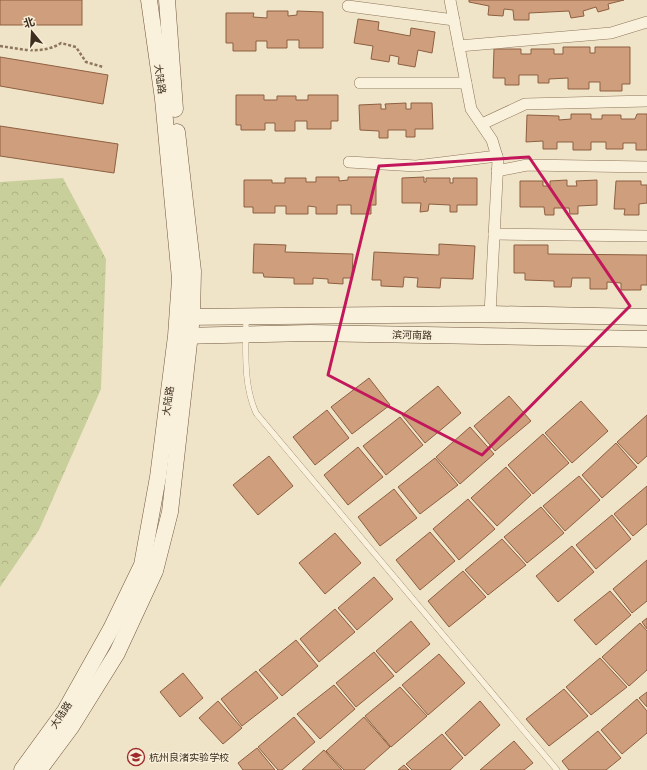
<svg xmlns="http://www.w3.org/2000/svg" width="647" height="770" font-family="'Libre Baskerville','Noto Sans SC',serif">
  <defs>
    <pattern id="forest-crowns" width="20" height="18" patternUnits="userSpaceOnUse"><rect width="20" height="18" fill="#c9cf9b"/><path d="M2 6a3 3 0 1 1 6 0M12 15a3 3 0 1 1 6 0" fill="none" stroke="#aeb285"/></pattern>
  </defs>
  <rect width="100%" height="100%" fill="#f0e4c8"/>
  <path fill="url(#forest-crowns)" d="M63,178L106,259L101,389L39,530L0,587V182Z"/>
  <g fill="#cf9f7d" stroke="#8d5f41">
    <rect x="0" y="0" width="82" height="25"/>
    <path d="M469,0H624L608,4L609,9L598,12L596,7L583,11L584,16L571,18L569,11L529,13V20H514L513,10L504,9L503,16L488,15L489,6L469,2Z"/>
    <path d="M267,11H288V16L297,15V11L323,12V48H299V40H287V48H267V41H256V51H233V43H226V13H254L253,17L267,18Z"/>
    <path d="M358,19L379,22L378,30L410,36L411,28L435,32L432,53L418,50L415,67L398,64L399,57L390,55L389,62L371,59L373,46L354,43Z"/>
    <path d="M563,47H590V53H595V47H630V84H622V91H600V82H589V89H568V78L549,79V83H538V75H519V85H505V78H493L494,49H521V54H531V49H554V54H563Z"/>
    <path d="M0,57L108,75L103,104L0,86Z"/>
    <path d="M236,95H264V100H277V96H296V100H308V95H338V121H331V129H307V121H295V131H275V123H265V130H241V125H236Z"/>
    <path d="M406,103V109H411V103H432L433,129H415V137H406V130H388V138H379V131L360,130L359,105L381,104V109H386L385,104Z"/>
    <path d="M571,114H591V119H602V115H621V119H635L637,114H647V150H636V143H623V149H606V142H591V150H573V142H557V149H543V141L526,142L527,115L559,116V120L571,119Z"/>
    <path d="M0,126L118,144L114,173L0,156Z"/>
    <path d="M316,177H339V181L348,180V177H376V205H371V214H351V205H337V214H316V207L308,206V214H286V206H275V213H253V207H244V180H272V183H285V178H306V182H316Z"/>
    <path d="M424,177V182H426V178H450V183H453V178H477V205H457V212H450V205L429,204L428,211L420,212L421,203H402V178Z"/>
    <path d="M567,180V186H577L576,181L597,180V205L578,206V214H570L569,208H554V215H545L544,207H520V181H543V186H550V181Z"/>
    <path d="M616,181H641V185H647V203L639,204V215H624L625,209H614Z"/>
    <path d="M254,244L286,245L285,252L353,254L352,278H343V284L328,283V279L313,278V284H294V278L264,277L263,273H253Z"/>
    <path d="M439,244L475,246L473,279L441,278L440,288L417,287L418,278L404,277L403,287L381,286V280H372L374,252L439,255Z"/>
    <path d="M514,245H548V254L647,255V285H641V290H621V283L607,282V289H590V278H572L571,287H554V281L525,280V273H514Z"/>
    <path d="M369,378L390,405L352,434L331,407Z"/>
    <path d="M438,386L461,413L425,443L402,415Z"/>
    <path d="M509,396L531,421L495,451L474,426Z"/>
    <path d="M581,401L608,431L572,463L545,433Z"/>
    <path d="M327,410L349,438L315,465L293,437Z"/>
    <path d="M647,415V456L638,464L617,442Z"/>
    <path d="M400,417L423,445L386,475L363,446Z"/>
    <path d="M470,427L494,454L460,484L436,457Z"/>
    <path d="M543,434L569,463L533,494L508,465Z"/>
    <path d="M616,443L637,467L602,498L582,475Z"/>
    <path d="M358,447L383,477L348,505L324,475Z"/>
    <path d="M269,456L293,486L258,515L233,485Z"/>
    <path d="M435,458L458,485L420,514L398,487Z"/>
    <path d="M506,467L531,495L497,526L471,498Z"/>
    <path d="M579,476L600,500L565,531L543,506Z"/>
    <path d="M647,486V524L633,536L614,514Z"/>
    <path d="M394,489L417,518L380,546L358,517Z"/>
    <path d="M468,499L495,529L459,560L433,529Z"/>
    <path d="M541,507L564,533L527,563L504,537Z"/>
    <path d="M612,515L631,539L596,569L576,545Z"/>
    <path d="M430,532L455,561L420,590L396,560Z"/>
    <path d="M335,533L361,563L325,594L299,563Z"/>
    <path d="M502,539L526,565L488,595L465,570Z"/>
    <path d="M572,546L594,572L558,602L536,576Z"/>
    <path d="M647,560V601L632,613L613,589Z"/>
    <path d="M463,571L486,597L449,627L428,601Z"/>
    <path d="M374,577L393,599L357,630L338,608Z"/>
    <path d="M610,591L631,615L596,645L574,620Z"/>
    <path d="M335,609L355,632L319,662L300,639Z"/>
    <path d="M647,618V629L642,622Z"/>
    <path d="M411,621L430,644L396,673L376,651Z"/>
    <path d="M640,623L647,631V670L629,686L602,657Z"/>
    <path d="M296,640L318,666L282,696L259,670Z"/>
    <path d="M374,652L394,676L356,707L336,683Z"/>
    <path d="M439,654L465,683L428,715L402,685Z"/>
    <path d="M600,658L627,687L591,715L566,687Z"/>
    <path d="M256,671L278,698L242,726L221,699Z"/>
    <path d="M183,673L203,698L180,717L160,692Z"/>
    <path d="M334,685L355,709L320,739L297,714Z"/>
    <path d="M400,687L427,716L391,747L365,716Z"/>
    <path d="M564,689L588,716L549,746L526,719Z"/>
    <path d="M647,692V707L639,698Z"/>
    <path d="M637,699L647,711V733L622,754L601,730Z"/>
    <path d="M218,701L242,728L223,744L199,718Z"/>
    <path d="M480,701L500,725L465,756L445,733Z"/>
    <path d="M294,717L315,742L282,770H278L258,747Z"/>
    <path d="M364,717L390,747L364,770H344L326,751Z"/>
    <path d="M598,731L621,758L606,770H569L562,761Z"/>
    <path d="M442,734L463,758L450,770H412L406,764Z"/>
    <path d="M514,741L533,763L524,770H480Z"/>
    <path d="M257,748L275,770H243L238,763Z"/>
    <path d="M324,750L342,770H302Z"/>
    <path d="M404,765L409,770H398Z"/>
  </g>
  <g fill="none" stroke-linecap="round" stroke-linejoin="round">
    <g stroke="#8d765c" stroke-width="6">
      <path id="lane" d="M246,318C246,350 243,384 256,413L557,770"/>
    </g>
    <g stroke="#8d765c" stroke-width="12">
      <g id="street">
        <path d="M450,0L471,109L492,140L498,160L490,314"/>
        <path d="M348,6L454,20"/>
        <path d="M459,46L611,33L647,22"/>
        <path d="M360,83H466"/>
        <path d="M482,124L525,104L647,101"/>
        <path d="M349,162L416,166L497,156"/>
        <path d="M497,171L527,165L647,167"/>
        <path d="M494,234L647,236"/>
      </g>
    </g>
    <g stroke="#6f573f" stroke-width="17">
      <g id="secondary">
        <path d="M167,0L175,109"/>
        <path d="M183,317L490,314L647,317"/>
        <path d="M180,336L310,333L647,339"/>
        <path d="M22,770L65,711L111,629L142,565L158,477L176,336L180,279L163,99L149,0"/>
        <path d="M39,770L71,727L117,653L155,571L170,512L192,316L193,271L177,132"/>
      </g>
    </g>
    <path stroke="#8d765c" stroke-width="2.5" stroke-dasharray="3 2" stroke-linecap="butt" d="M0,46C21,49 42,55 61,43L76,47L86,62L103,67"/>
    <use href="#lane" stroke="#faf1dc" stroke-width="5.5"/>
    <use href="#street" stroke="#faf1dc" stroke-width="11"/>
    <use href="#secondary" stroke="#faf1dc" stroke-width="16"/>
  </g>
  <path fill="none" stroke="#c2185b" stroke-width="3" stroke-linejoin="round" d="M529,157L630,306L482,455L328,375L379,166Z"/>
  <defs>
    <g id="school-ring" transform="scale(0.9)"><circle r="9.5" fill="#f7eed8" stroke="#9e2a2b" stroke-width="1.5"/><path d="M0-5L7-2L0 1L-7-2ZM-4 1L0 2.5L4 1V4Q0 6-4 4Z" fill="#9e2a2b"/></g>
  </defs>
  <g fill-rule="evenodd">
    <use href="#school-ring" x="136" y="757"/>
  </g>
  <g text-anchor="middle" dominant-baseline="central" stroke-width="3" stroke-linejoin="round" paint-order="stroke">
    <g font-size="10" fill="#3d2e20" stroke="#f7eed8">
      <text transform="translate(160 79) rotate(82)">大陆路</text>
      <text transform="translate(412 335) rotate(1)">滨河南路</text>
      <text transform="translate(168 401) rotate(-82)">大陆路</text>
      <text transform="translate(61 715) rotate(-56)">大陆路</text>
    </g>
    <g font-size="10" fill="#3d2e20" stroke="#f7eed8" text-anchor="start">
      <text x="149" y="757">杭州良渚实验学校</text>
    </g>
  </g>
  <g transform="translate(32 32) rotate(342)" stroke="#f7eed8" stroke-width="3" paint-order="stroke">
  <path d="M0-3L7 15L0 10L-7 15Z" fill="#3d2e20"/>
  <text y="-6" font-size="11" font-weight="bold" text-anchor="middle" fill="#3d2e20">北</text>
  </g>
</svg>
